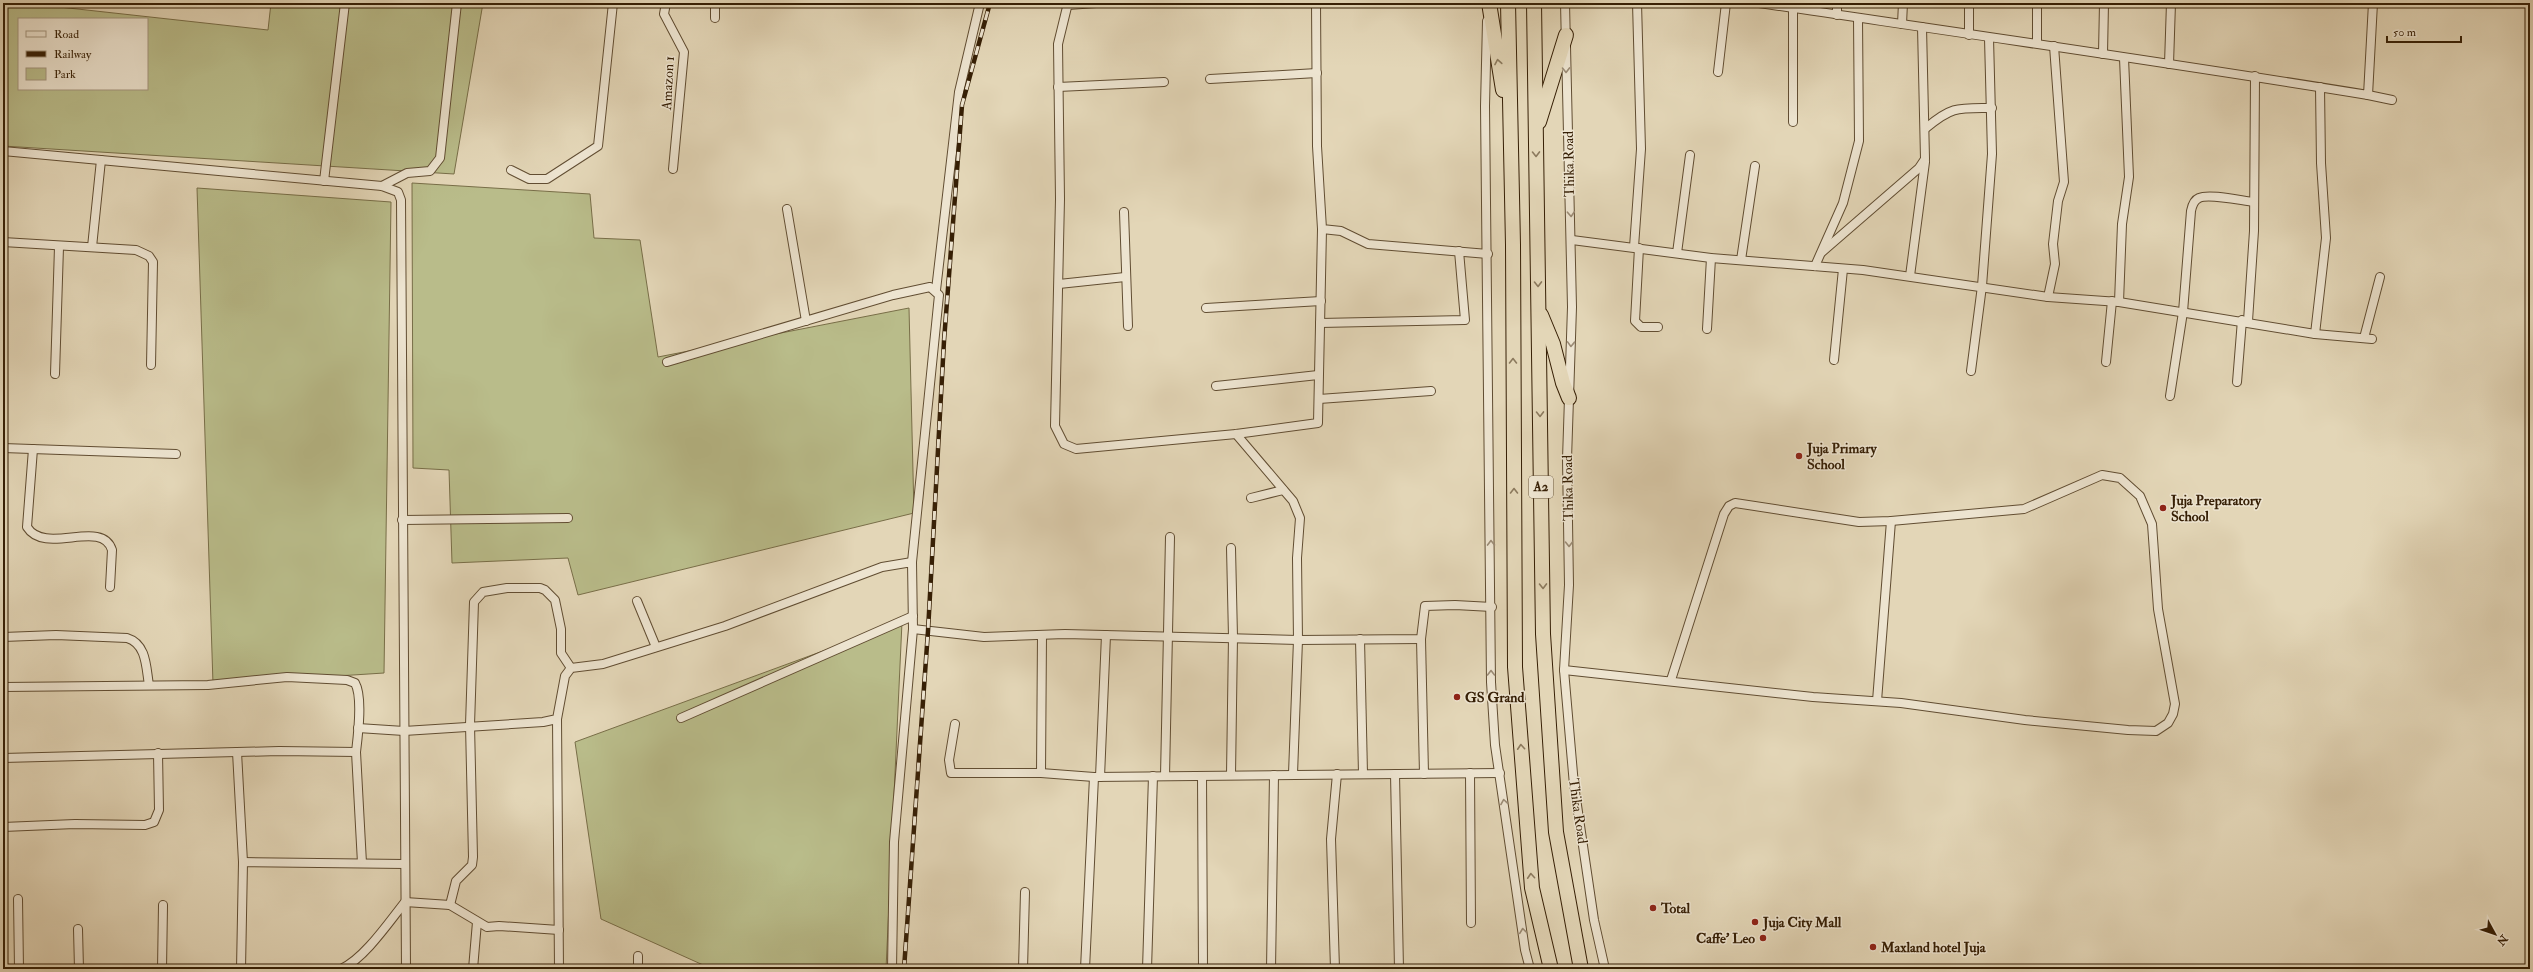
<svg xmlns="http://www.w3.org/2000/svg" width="2533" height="972" font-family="'IM FELL Double Pica',serif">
  <rect width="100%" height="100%" fill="#e3d6b7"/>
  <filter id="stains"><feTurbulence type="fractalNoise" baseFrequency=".005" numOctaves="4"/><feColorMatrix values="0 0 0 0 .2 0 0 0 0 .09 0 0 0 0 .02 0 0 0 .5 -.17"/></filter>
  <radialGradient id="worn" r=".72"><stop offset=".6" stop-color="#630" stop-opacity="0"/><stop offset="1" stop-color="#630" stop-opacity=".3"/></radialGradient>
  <g fill="#b9bc8a" stroke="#786e48" fill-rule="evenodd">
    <path d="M3,3H23L268,30L271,3H483L454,174L3,146ZM19,19H147V89H19Z"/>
    <path d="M412,183L590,194L594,238L640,240L658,357L909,308L914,513L578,595L568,558L452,563L449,470L413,468Z"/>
    <path d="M197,188L391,202L384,673L213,684Z"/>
    <path d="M902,622L886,969H712L601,919L575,742Z"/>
  </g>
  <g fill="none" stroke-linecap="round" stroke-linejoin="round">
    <g stroke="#614d32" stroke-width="10">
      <g id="minor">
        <path d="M666,3L664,14L684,52L673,169"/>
        <path d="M1068,3L1058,44L1060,199L1055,426L1064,444L1076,449L1236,434L1318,423L1322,229"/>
        <path d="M1316,3L1317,146L1322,229L1341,231L1368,244L1488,254"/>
        <path d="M1565,3L1572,307L1567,459L1569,585L1564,670L1574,785L1594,920L1605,969"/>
        <path d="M1759,3C1962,33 2165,62 2368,95L2373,3"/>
        <path d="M1068,5L1096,3"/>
        <path d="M1793,8V122"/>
        <path d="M1837,15V3"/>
        <path d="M715,18V3"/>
        <path d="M1487,21L1485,106L1491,682L1495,745L1525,950L1530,969"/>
        <path d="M1902,24L1903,3"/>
        <path d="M1969,35V3"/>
        <path d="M2037,43V3"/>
        <path d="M2103,54L2104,3"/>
        <path d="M2169,64L2171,3"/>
        <path d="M1718,72L1726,3"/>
        <path d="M1210,79L1317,73"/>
        <path d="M1058,87L1164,82"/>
        <path d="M2368,95L2392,100"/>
        <path d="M1926,128C1952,106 1958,108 1992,108"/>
        <path d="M3,151L382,186L398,192L401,200L406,969"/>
        <path d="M511,170L529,179H547L598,146L613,3"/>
        <path d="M324,181L345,3"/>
        <path d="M382,186L407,173L430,171L440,158L457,3"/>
        <path d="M787,209L806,321"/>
        <path d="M1124,212L1128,326"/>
        <path d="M1572,240L1711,258L1863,270L2048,297L2119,302L2315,334L2372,339"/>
        <path d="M3,242L136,250L149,256L153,262L151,365"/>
        <path d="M92,247L101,160"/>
        <path d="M1634,247L1641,149L1637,3"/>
        <path d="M1639,248L1635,321L1641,327H1658"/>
        <path d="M1822,252L1919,168L1925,159L1922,27"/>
        <path d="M1677,253L1690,155"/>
        <path d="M1741,260L1755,166"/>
        <path d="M1815,266L1843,203L1859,141L1858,18"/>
        <path d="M1910,276L1925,162"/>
        <path d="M1059,284L1125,277"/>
        <path d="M936,290L959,92L980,3"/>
        <path d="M2048,297L2055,264L2053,244L2058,201L2064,182L2054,46"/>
        <path d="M2119,302L2122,224L2129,177L2124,58"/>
        <path d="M1206,308L1321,301"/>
        <path d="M2248,321L2254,231L2255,76"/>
        <path d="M1320,323L1465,320L1459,251"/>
        <path d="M1707,329L1711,258"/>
        <path d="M2315,334L2326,238L2321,163L2320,87"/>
        <path d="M2364,338L2380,277"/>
        <path d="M1834,360L1843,269"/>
        <path d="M667,362L893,295L930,287L939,295L912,562"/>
        <path d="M2106,362L2112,301"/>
        <path d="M1971,371L1982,286L1992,154L1989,38"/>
        <path d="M55,374L59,247"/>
        <path d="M2237,382L2242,320"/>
        <path d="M1216,386L1318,375"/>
        <path d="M2170,396L2183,312L2191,211C2192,206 2194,200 2199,198C2209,193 2243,201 2254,202"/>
        <path d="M1319,399L1431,391"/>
        <path d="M1236,434L1293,501L1300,518L1297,558L1298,640L1293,774"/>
        <path d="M3,448L176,454"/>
        <path d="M33,449L27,527C45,556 102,518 112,550L110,587"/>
        <path d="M1251,498L1283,490"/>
        <path d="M402,520L568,518"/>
        <path d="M1231,548L1233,637L1231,775"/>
        <path d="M637,601L656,647"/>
        <path d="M913,629L984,637L1065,634L1298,640L1421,639L1425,606L1455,605L1492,607"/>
        <path d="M3,637L56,635L127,638C147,644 146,668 149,685"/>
        <path d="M1360,639L1363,774"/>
        <path d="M1421,639L1424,774"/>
        <path d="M1564,670L1813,697L1901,703L2025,720L2128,730L2156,731L2168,723L2173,714L2175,704L2158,609L2152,524L2140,496L2120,478L2102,475L2024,509L1891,521L1859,522L1735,503L1729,506L1724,514L1671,680"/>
        <path d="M3,687L208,685L287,677L347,680L355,683C363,697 358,735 356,752L279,751L3,758"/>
        <path d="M1877,701L1891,521"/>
        <path d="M681,718L913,616"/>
        <path d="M557,719L559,969"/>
        <path d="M955,724L949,760L951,773H1041L1094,777L1500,773"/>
        <path d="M358,728L404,731L543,722L557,719L565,676L571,668L603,664L725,626L882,567L912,562L913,629L894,842L892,969"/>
        <path d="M237,752L243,862"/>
        <path d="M356,752L362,863"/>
        <path d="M1041,773L1042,635"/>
        <path d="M1470,773L1471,923"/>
        <path d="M1395,774L1399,969"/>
        <path d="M1165,776L1170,537"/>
        <path d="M1202,776L1203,969"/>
        <path d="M1100,777L1106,635"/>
        <path d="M3,827L75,824L145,825L154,822L159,810L158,753"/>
        <path d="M18,899L19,969"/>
        <path d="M450,905L456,881L472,865L473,857L470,725L474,602L483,592L507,588H540L545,590L555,600L561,629V653L571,668"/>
        <path d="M78,929L79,969"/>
        <path d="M162,969L163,905"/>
        <path d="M241,969L243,862L405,864"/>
        <path d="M341,969C364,959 389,922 405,902L450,905L487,927L499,926L559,930"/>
        <path d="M473,969L477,922"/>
        <path d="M638,969V956"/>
        <path d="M1023,969L1025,892"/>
        <path d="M1085,969L1094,777"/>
        <path d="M1147,969L1153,776"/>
        <path d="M1271,969L1274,775"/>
        <path d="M1335,969L1331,839L1337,774"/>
      </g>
    </g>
    <g stroke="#361f05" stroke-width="16">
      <g id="trunk">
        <path d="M1489,3L1503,90"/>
        <path d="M1508,3L1513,245L1515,667L1532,888L1551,969"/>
        <path d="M1534,3L1543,634L1556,832L1581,969"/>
        <path d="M1539,122L1566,35"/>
        <path d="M1541,315L1553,344L1563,383L1569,398"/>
      </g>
    </g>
    <use href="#minor" stroke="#ede4d0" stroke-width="8"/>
    <use href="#trunk" stroke="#e3d6b7" stroke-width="14"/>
    <g stroke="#361f05" stroke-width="4.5">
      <path id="rail" d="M904,969L928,631L944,341L962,105L990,3"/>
    </g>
    <use href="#rail" stroke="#ede4d0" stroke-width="3" stroke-dasharray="9" stroke-linecap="butt"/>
  </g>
  <defs><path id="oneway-chevron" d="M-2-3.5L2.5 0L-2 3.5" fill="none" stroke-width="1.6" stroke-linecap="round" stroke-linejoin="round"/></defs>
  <g stroke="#8c7a5e">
    <use href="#oneway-chevron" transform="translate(1498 62) rotate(-100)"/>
    <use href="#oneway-chevron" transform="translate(1536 154) rotate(89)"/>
    <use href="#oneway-chevron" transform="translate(1538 284) rotate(89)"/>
    <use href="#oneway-chevron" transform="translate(1513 361) rotate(-90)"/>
    <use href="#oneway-chevron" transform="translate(1540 414) rotate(89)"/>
    <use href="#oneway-chevron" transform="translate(1514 491) rotate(-90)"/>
    <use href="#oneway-chevron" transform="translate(1543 586) rotate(89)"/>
    <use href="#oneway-chevron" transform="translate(1521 747) rotate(-94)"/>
    <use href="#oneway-chevron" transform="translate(1531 876) rotate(-94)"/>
  </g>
  <g stroke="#9b8b75">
    <use href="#oneway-chevron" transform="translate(1566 70) rotate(89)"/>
    <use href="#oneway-chevron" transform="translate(1571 214) rotate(87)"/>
    <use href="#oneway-chevron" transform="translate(1571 344) rotate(92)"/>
    <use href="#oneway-chevron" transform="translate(1491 543) rotate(-91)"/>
    <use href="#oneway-chevron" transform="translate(1569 544) rotate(89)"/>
    <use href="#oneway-chevron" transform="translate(1491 673) rotate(-90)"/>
    <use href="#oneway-chevron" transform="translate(1504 802) rotate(-99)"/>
    <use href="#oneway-chevron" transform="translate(1523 931) rotate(-97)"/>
  </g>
  <g fill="#8f2418" stroke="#ede4d0" stroke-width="1.5">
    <circle cx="1799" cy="456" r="4"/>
    <circle cx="2163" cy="508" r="4"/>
    <circle cx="1457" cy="697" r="4"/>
    <circle cx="1653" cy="908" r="4"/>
    <circle cx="1755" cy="922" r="4"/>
    <circle cx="1763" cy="938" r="4"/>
    <circle cx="1873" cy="947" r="4"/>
  </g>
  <g text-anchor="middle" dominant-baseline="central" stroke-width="3" stroke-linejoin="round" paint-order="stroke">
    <rect fill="#ede4d0" stroke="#6d5a42" stroke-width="1" x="1529" y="476" width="24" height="22" rx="3"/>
    <g font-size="13" font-weight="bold" fill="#361f05">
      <text x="1541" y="487">A2</text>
    </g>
    <g font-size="14" fill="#361f05" stroke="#ede4d0">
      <text transform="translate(668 83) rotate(-87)">Amazon 1</text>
      <text transform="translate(1569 164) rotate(-91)">Thika Road</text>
      <text transform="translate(1568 488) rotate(-91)">Thika Road</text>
      <text transform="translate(1578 811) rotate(82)">Thika Road</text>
    </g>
    <g font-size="14" font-weight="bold" fill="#361f05" stroke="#ede4d0" text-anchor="start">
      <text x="1807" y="448">Juja Primary<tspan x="1807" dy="16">School</tspan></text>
      <text x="2171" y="500">Juja Preparatory<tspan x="2171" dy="16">School</tspan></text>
      <text x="1465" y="697">GS Grand</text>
      <text x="1661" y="908">Total</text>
      <text x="1763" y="922">Juja City Mall</text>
      <text x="1755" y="938" text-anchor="end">Caffe' Leo</text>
      <text x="1881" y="947">Maxland hotel Juja</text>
    </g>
  </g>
  <rect width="2533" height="972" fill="none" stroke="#e3d6b7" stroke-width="16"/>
  <rect x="4" y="4" width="2525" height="964" fill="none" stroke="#361f05" stroke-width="2"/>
  <rect x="8" y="8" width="2517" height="956" fill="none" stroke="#361f05"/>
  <rect x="18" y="18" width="130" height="72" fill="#ede4d0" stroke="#a4957f"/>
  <rect x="26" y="31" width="20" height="6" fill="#ede4d0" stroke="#a4957f"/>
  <text x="54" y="38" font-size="12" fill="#361f05">Road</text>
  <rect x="26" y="51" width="20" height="6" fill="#361f05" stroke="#a4957f"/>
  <text x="54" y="58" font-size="12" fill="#361f05">Railway</text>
  <rect x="26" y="68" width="20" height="12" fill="#b9bc8a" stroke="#a4957f"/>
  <text x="54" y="78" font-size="12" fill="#361f05">Park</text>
  <g transform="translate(2495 934) rotate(130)" stroke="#ede4d0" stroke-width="3" paint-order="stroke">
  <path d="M0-3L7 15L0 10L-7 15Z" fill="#361f05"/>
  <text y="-6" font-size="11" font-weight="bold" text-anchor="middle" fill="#361f05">N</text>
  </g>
  <path d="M2387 36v6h74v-6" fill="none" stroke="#361f05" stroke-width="2"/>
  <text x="2393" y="36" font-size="12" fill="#361f05" stroke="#ede4d0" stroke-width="3" paint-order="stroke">50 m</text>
  <rect width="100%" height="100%" filter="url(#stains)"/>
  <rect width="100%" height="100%" fill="url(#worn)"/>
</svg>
